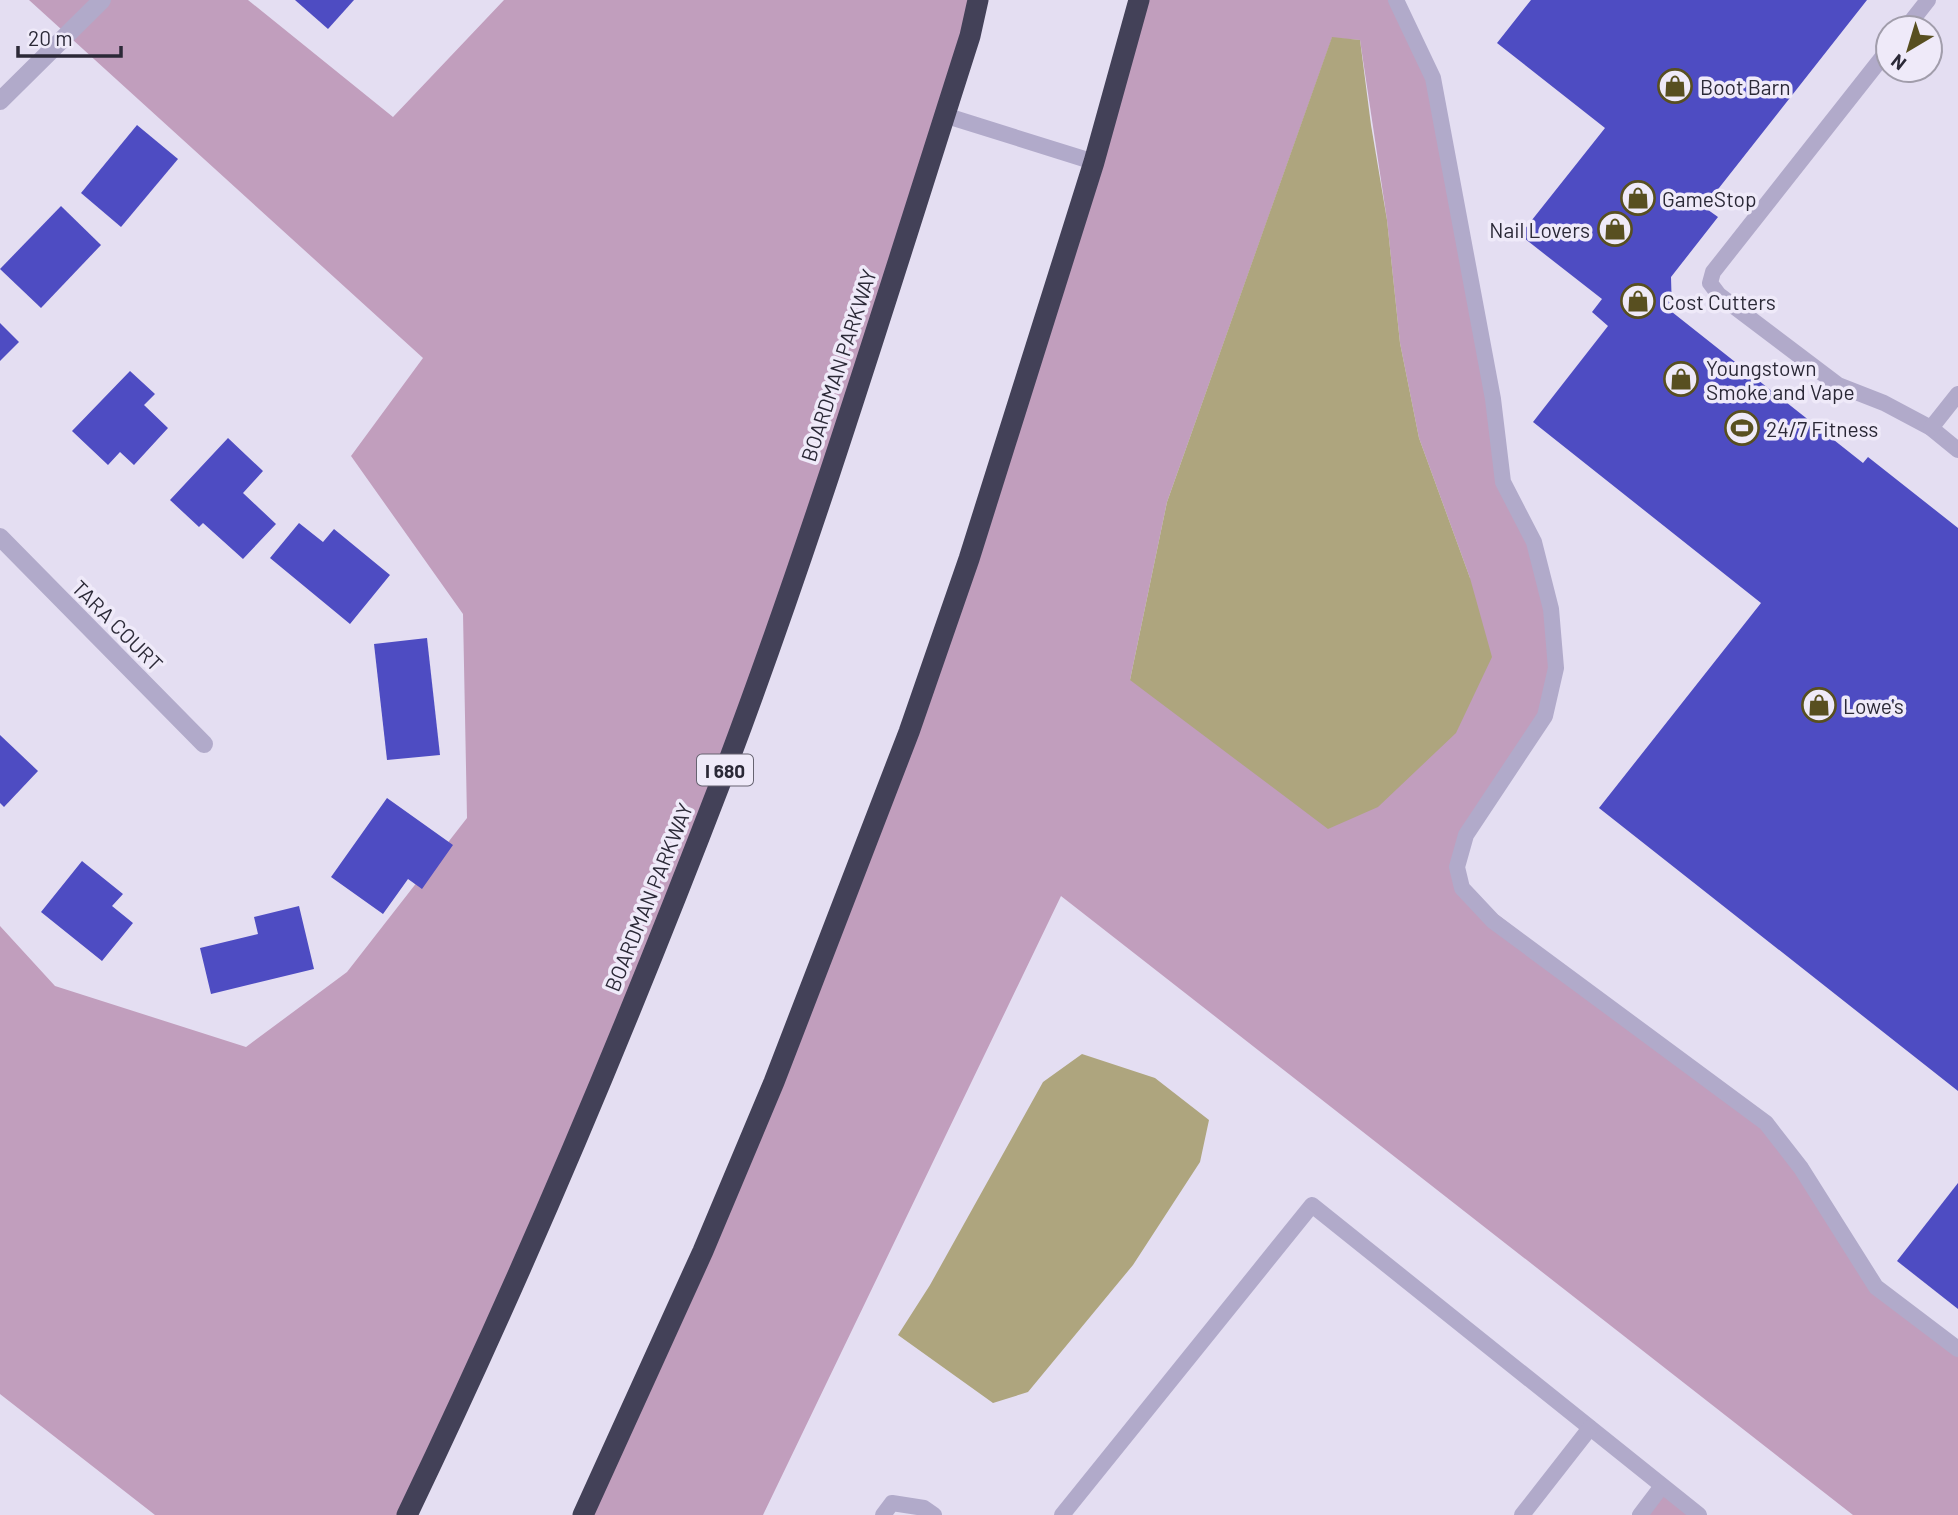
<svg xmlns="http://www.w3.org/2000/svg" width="1958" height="1515" font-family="Barlow,sans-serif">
  <rect width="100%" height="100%" fill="#e4def2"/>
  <g fill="#c19ebd" fill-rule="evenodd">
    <path d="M29,0H248L393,117L504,0H978L723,774L407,1515H155L0,1394V926L55,986L246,1047L347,972L467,818L463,614L351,456L423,358Z"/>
    <path d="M1139,0H1396L1433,78L1503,482L1534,542L1556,668L1545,716L1466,835L1462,887L1766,1123L1876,1286L1958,1349V1515H1853L1061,896L763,1515H583L909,732ZM1332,38L1360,40L1387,220L1400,343L1419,438L1470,578L1130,680L1167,502Z"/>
    <path d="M1662,1486L1699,1515H1640Z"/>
  </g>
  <g fill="#aea57e">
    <path d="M1332,37L1360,40L1371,125L1387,220L1400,343L1419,438L1470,578L1492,657L1456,733L1378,807L1328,829L1130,680L1167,502Z"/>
    <path d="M1082,1054L1155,1078L1209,1120L1200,1162L1133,1265L1028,1392L993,1403L898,1335L930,1285L1043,1082Z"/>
  </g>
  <g fill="#4e4cc2">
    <path d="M295,0H354L328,29Z"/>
    <path d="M1531,0H1867L1704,207L1718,217L1671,277L1672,312L1863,463L1868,457L1958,528V1091L1599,808L1761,603L1533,422L1608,326L1592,312L1602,299L1520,235L1605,128L1497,43Z"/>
    <path d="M137,125L178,159L121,227L81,193Z"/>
    <path d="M61,206L101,245L41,308L0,269Z"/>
    <path d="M0,323L19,342L0,361Z"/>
    <path d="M130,371L155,394L144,405L168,428L134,465L120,452L108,465L72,431Z"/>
    <path d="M228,438L263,471L243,493L276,524L243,559L203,523L199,527L170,500Z"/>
    <path d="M299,523L323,542L334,529L390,575L350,624L270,558Z"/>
    <path d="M427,638L440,755L387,760L374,644Z"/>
    <path d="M0,735L38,771L4,807L0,803Z"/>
    <path d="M387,798L453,845L422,889L408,879L383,914L331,877Z"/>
    <path d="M82,861L123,894L112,906L133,923L102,961L41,912Z"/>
    <path d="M299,906L314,969L211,994L200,948L258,934L254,917Z"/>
    <path d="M1958,1183V1309L1897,1261Z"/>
  </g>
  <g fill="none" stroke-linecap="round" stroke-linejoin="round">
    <g stroke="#b1aaca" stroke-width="16">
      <path d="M1396,0L1433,78L1493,399L1503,482L1534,542L1551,609L1556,668L1545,716L1466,835L1457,867L1462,888L1493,921L1766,1123L1801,1168L1876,1287L1958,1349"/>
      <path d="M1906,28L1928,0"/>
      <path d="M1888,50L1713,272L1710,283L1719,295L1838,385L1884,403L1931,428L1958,450"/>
      <path d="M944,115L1094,162"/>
      <path d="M1931,428L1958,394"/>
      <path d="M883,1515L892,1503L924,1508L934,1515"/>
      <path d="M1062,1515L1312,1205L1699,1515"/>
      <path d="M1522,1515L1590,1428"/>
      <path d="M1640,1515L1662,1486"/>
    </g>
    <g stroke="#b1aaca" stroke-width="18">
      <path d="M0,101L102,0"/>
      <path d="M0,537L204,744"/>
    </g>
    <g stroke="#434158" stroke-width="21">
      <path d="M407,1515C523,1274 627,1026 723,776C815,533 891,283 970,36L978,0"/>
      <path d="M583,1515L703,1251L774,1082L909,732L969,559L1094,162L1139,0"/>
    </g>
  </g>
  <defs>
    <g id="shop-ring" transform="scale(1.75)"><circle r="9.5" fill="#efeaf9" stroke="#584f20" stroke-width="1.5"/><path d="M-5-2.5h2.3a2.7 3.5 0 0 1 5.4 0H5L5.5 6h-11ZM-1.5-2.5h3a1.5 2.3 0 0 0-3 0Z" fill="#584f20"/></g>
    <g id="stadium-ring" transform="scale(1.75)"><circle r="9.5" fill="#efeaf9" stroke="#584f20" stroke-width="1.5"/><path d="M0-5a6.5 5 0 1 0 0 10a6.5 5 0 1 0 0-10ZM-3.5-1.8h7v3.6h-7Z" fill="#584f20"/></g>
  </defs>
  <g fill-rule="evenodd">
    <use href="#shop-ring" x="1675" y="86"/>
    <use href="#shop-ring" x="1638" y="198"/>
    <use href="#shop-ring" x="1615" y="229"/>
    <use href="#shop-ring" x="1638" y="301"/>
    <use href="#shop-ring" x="1681" y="379"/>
    <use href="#stadium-ring" x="1742" y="428"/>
    <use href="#shop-ring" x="1819" y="705"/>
  </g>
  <g text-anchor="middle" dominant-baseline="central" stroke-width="7" stroke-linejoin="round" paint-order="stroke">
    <rect fill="#efeaf9" stroke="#666371" stroke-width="2" x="697" y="754.5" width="56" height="31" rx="5"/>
    <g font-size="19" font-weight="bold" fill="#2b2937">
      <text x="725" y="770">I 680</text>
    </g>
    <g font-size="21" fill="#2b2937" stroke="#efeaf9" text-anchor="start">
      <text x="1700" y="86">Boot Barn</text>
      <text x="1662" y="198">GameStop</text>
      <text x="1590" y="229" text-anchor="end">Nail Lovers</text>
      <text x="1662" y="301">Cost Cutters</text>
      <text x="1706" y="367">Youngstown<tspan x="1706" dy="24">Smoke and Vape</tspan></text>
      <text x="1766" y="428">24/7 Fitness</text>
      <text x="1843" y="705">Lowe's</text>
    </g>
    <g font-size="21" fill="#2b2937" stroke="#efeaf9">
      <text transform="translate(838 365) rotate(-72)">BOARDMAN PARKWAY</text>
      <text transform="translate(118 625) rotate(45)">TARA COURT</text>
      <text transform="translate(648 897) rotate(-68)">BOARDMAN PARKWAY</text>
    </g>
  </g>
  <g transform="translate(1909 49) rotate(218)"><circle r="33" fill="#efeaf9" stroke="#a19dab" stroke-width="2"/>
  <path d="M0-5L12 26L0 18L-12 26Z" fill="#584f20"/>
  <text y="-10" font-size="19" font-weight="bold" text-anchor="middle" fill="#2b2937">N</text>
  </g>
  <path d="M18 46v10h103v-10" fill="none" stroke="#2b2937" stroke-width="3.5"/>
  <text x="28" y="46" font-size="21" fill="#2b2937" stroke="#efeaf9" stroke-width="5" paint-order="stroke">20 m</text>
</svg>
